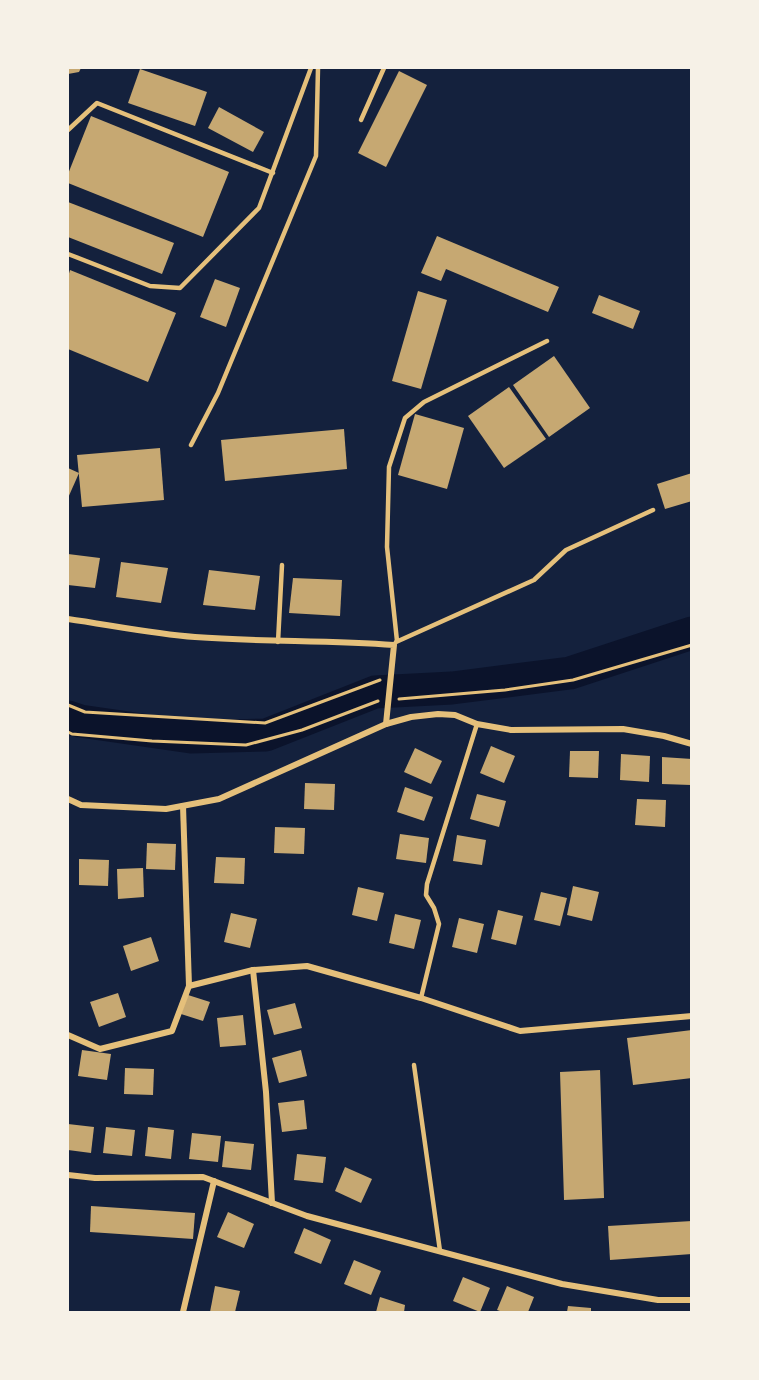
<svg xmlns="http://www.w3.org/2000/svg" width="759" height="1380" font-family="'Source Sans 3',sans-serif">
  <rect width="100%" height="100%" fill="#14213d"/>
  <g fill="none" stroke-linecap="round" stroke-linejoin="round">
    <path stroke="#0b132b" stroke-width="33" d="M68,717L80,721L191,737L266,735L375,692L452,688L570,673L692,633"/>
  </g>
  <g fill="#c6a872">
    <path d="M68,68H81L79,72L68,74Z"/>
    <path d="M140,69L207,92L195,126L128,103Z"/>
    <path d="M399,71L427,85L386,167L358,153Z"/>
    <path d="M219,107L264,132L253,152L208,128Z"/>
    <path d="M91,116L229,172L203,237L68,183V174Z"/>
    <path d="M68,202L174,243L162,274L68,237Z"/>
    <path d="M437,236L559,287L548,312L446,269L441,281L421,273Z"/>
    <path d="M70,270L176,313L148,382L68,349V277Z"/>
    <path d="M215,279L240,288L226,327L200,317Z"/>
    <path d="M418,291L447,300L421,389L392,381Z"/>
    <path d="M599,295L640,311L633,329L592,313Z"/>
    <path d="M554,356L590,408L549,437L513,385Z"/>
    <path d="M509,387L546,439L504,468L468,416Z"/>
    <path d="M415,414L464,428L447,489L398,475Z"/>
    <path d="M344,429L347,469L225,481L221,440Z"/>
    <path d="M160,448L164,500L82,507L77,455Z"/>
    <path d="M68,468L79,473L68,498Z"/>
    <path d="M692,473V501L665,509L657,484Z"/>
    <path d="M68,554L100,558L95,588L68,585Z"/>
    <path d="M121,562L168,568L161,603L116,597Z"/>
    <path d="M209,570L260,576L255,610L203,605Z"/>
    <path d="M293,578L342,580L340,616L289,613Z"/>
    <path d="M491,746L515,756L504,783L480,773Z"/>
    <path d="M415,748L442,761L431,784L404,772Z"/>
    <path d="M570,751H599L598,778L569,777Z"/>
    <path d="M621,754L650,756L649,782L620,780Z"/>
    <path d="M662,757L692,759L691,785L662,784Z"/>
    <path d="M305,783L335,784L334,810L304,809Z"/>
    <path d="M405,787L433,797L424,821L397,812Z"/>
    <path d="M477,794L506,801L499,827L470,819Z"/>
    <path d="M637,799L666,800L665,827L635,825Z"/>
    <path d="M275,827L305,828L304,854L274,853Z"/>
    <path d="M400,834L429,838L426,863L396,859Z"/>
    <path d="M457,835L486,840L482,865L453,861Z"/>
    <path d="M147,843L176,844L175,870L146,869Z"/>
    <path d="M216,857L245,858L244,884L214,883Z"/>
    <path d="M79,859L109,860L108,886L79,885Z"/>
    <path d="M143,868L144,897L118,899L117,869Z"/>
    <path d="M573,886L599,892L592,921L567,915Z"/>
    <path d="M358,887L384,893L377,921L352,915Z"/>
    <path d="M541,892L567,898L560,926L534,920Z"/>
    <path d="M498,910L523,916L516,945L491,939Z"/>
    <path d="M231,913L257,919L250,948L224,942Z"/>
    <path d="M395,914L421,920L414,949L389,943Z"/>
    <path d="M459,918L484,924L477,953L452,947Z"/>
    <path d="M151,937L159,961L131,971L123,946Z"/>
    <path d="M118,993L126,1017L99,1027L90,1002Z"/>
    <path d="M188,995L210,1002L203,1021L181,1014Z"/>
    <path d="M295,1003L302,1028L274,1035L267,1010Z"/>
    <path d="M243,1015L246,1045L220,1047L217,1018Z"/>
    <path d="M692,1030V1078L633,1085L627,1038Z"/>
    <path d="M82,1050L111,1054L107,1080L78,1076Z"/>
    <path d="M301,1050L307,1076L279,1083L272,1058Z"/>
    <path d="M125,1068L154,1069L153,1095L124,1094Z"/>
    <path d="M600,1070L604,1198L564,1200L560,1072Z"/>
    <path d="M304,1100L307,1129L282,1132L278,1103Z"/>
    <path d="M68,1124L94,1127L91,1153L68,1150Z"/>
    <path d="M106,1127L135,1130L132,1156L103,1153Z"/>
    <path d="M148,1127L174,1130L171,1159L145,1156Z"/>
    <path d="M192,1133L221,1136L218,1162L189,1159Z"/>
    <path d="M225,1141L254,1144L251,1170L222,1167Z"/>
    <path d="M297,1154L326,1157L323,1183L294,1180Z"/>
    <path d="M345,1167L372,1179L361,1203L335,1191Z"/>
    <path d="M91,1206L195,1213L193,1239L90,1232Z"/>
    <path d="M228,1212L254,1224L244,1248L217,1237Z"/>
    <path d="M692,1221V1254L610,1260L608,1226Z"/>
    <path d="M304,1228L331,1240L321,1264L294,1253Z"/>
    <path d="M354,1260L381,1271L371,1295L344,1284Z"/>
    <path d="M463,1277L490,1288L480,1312L453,1301Z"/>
    <path d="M215,1286L240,1291L235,1312H210Z"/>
    <path d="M507,1286L534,1297L528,1312H503L497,1310Z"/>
    <path d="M380,1297L405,1305L404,1312H376Z"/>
    <path d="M568,1306L591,1308V1312H567Z"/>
  </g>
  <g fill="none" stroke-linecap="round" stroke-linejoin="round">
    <g stroke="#e5c07b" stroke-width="3">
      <path d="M399,699L505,690L573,680L692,645"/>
      <path d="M68,705L85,712L265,723L380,680"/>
      <path d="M68,732L72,734L152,741L246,745L302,730L378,701"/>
    </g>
    <g stroke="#e5c07b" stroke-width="4.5">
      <path d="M361,120L384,68"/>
      <path d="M68,130L97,103L273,173"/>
      <path d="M68,254L150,286L180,288L259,208L311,68"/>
      <path d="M191,445L218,393L316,156L318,68"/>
      <path d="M397,641L387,547L389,467L405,418L424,402L547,341"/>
      <path d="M278,642L282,565"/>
      <path d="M396,642L534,580L566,550L653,510"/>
      <path d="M421,998L439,924L434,908L426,895L427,884L477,724"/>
      <path d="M414,1065L440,1251"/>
    </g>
    <g stroke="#e5c07b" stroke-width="6">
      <path d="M68,619C110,625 153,634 195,637C262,642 328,640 394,645L386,724"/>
      <path d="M68,799L81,805L166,809L219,799L386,724L411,717L438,714L455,715L477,724L511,730L623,729L664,736L692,744"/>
      <path d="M183,806L189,986"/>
      <path d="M253,970L266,1092L272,1203"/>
      <path d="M68,1035L100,1049L172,1031L189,986L253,970L307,966L421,998L520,1031L692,1016"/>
      <path d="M68,1175L95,1178L203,1177L307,1216L562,1284L658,1300H692"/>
      <path d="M183,1312L214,1181"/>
    </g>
  </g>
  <rect width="759" height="1380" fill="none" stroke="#f6f1e7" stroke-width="138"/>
</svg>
